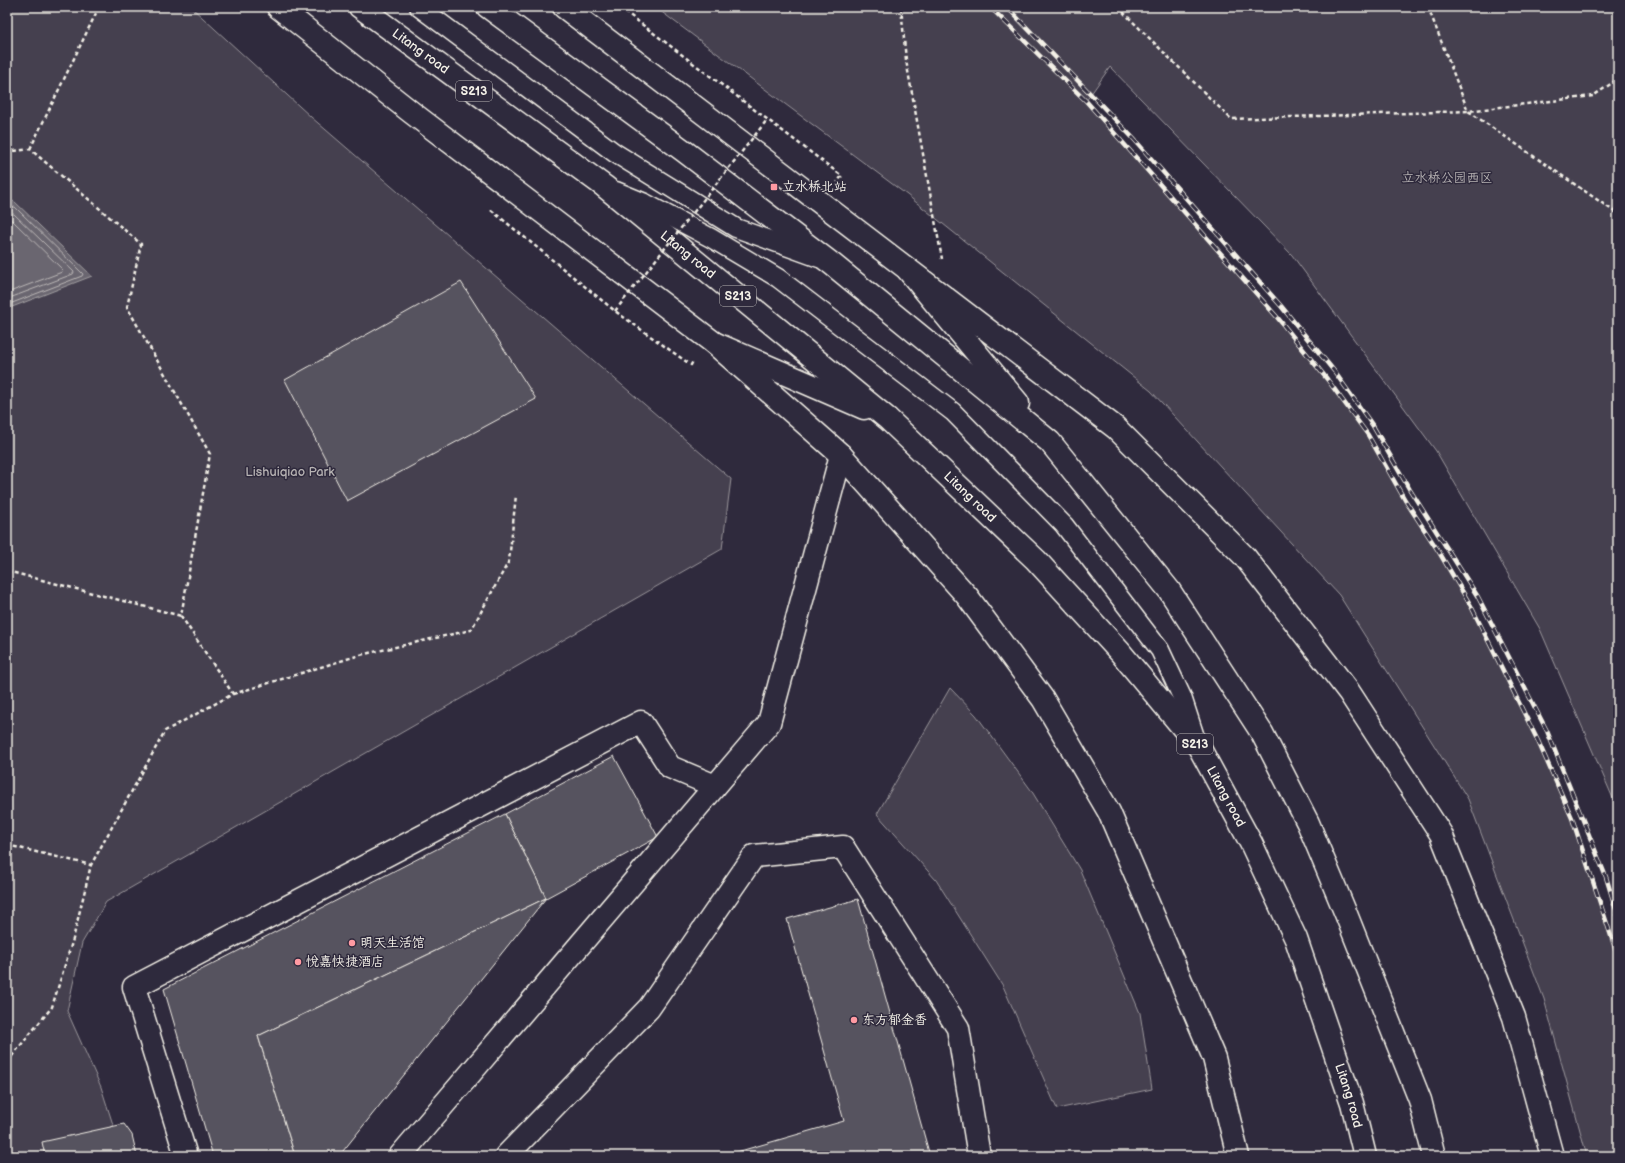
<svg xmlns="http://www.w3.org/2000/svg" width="1625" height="1163" font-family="'Balsamiq Sans','LXGW WenKai TC',sans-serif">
  <rect width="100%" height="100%" fill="#2f2a3d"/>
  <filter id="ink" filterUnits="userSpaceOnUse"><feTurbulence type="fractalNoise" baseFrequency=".025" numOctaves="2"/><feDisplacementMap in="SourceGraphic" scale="8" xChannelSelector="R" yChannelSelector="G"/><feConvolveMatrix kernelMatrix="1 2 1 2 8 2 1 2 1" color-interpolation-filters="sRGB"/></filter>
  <g filter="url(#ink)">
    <g fill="#454050" stroke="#9c989c">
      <path d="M7,7H191L311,117L731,479L722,549L106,902L82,943L67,1011L101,1087L123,1156H7Z"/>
      <path d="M655,7H1618V810L1540,629L1436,451L1292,255L1110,67L1086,101L1277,317L1327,379L1368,435L1405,500L1439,552L1471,606L1538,741L1572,818L1618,957V1156H1587L1544,999L1468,799L1339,595L1151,391L907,195Z"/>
      <path d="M950,688L976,715L1031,790L1080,870L1140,1013L1152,1089L1057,1109L1003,986L936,880L877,814Z"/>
    </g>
    <path fill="#6a6670" stroke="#a19ea0" d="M14,201L92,276L7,309V206Z"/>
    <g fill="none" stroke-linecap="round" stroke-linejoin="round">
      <g stroke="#bdb9b8" stroke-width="1">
        <path d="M7,209L15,207L83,274L82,276L7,305"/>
        <path d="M7,214H14L74,272L73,274L7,299"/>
        <path d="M7,220H12L63,270L62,272L7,293"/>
      </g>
    </g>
    <g fill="#56525f" stroke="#f4f1e8">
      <path d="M461,282L536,399L347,501L285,380Z"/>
      <path d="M614,756L658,837L546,898L505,814Z"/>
      <path d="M505,814L546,898L258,1036L295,1156H213L164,989Z"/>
      <path d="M546,898L339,1156H295L258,1036Z"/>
      <path d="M858,899L930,1156H723L844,1121L787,919Z"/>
      <path d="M124,1124L132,1135L137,1156H45L42,1142Z"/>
    </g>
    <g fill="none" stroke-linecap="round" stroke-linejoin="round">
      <g stroke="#f4f1e8" stroke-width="21">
        <g id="lane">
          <path d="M419,7L615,153L736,228L819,258"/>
          <path d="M616,191L645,203L711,238L778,278L953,412L1064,525L1160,650L1182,697L1196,740"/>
        </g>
      </g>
      <g stroke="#f4f1e8" stroke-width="25">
        <g id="street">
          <path d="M278,7L411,112L714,343L841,455L967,596L1043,699L1109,812L1214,1058L1238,1156"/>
          <path d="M564,7L1116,428L1245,557L1349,692L1441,834L1514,1017L1552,1156"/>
          <path d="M186,1156L134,987L641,722L670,767L715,786"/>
          <path d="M400,1156L769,723L841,455"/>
          <path d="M506,1156L649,1008L754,856L843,847L958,1028L979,1156"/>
        </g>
      </g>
      <g stroke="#f4f1e8" stroke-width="25">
        <g id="primary">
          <path id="s1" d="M360,7L604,186L888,419L1036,560L1120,652L1199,747L1251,843L1296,939L1352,1103L1365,1156"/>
          <path d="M488,7L684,151L832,264L1050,442L1169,590L1262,733L1308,823L1346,914L1420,1100L1434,1156"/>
          <path d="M908,270L1018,403"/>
          <path d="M714,343L864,408"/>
        </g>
      </g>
      <g stroke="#f4f1e8" stroke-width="2.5" stroke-dasharray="4 3" stroke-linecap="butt">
        <path d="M619,7L842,176L837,182"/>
        <path d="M901,7L906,60L942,259"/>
        <path d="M1118,7L1231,119L1468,111L1593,96L1618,79"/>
        <path d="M1428,7L1468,111L1618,214"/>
        <path d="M30,149L99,7"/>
        <path d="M7,152L30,149L141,244L127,307L210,454L181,616L233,694L165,731L91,865L73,939L52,1007L7,1062"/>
        <path d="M491,210L615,311L691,365L693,361"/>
        <path d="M7,571L181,616"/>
        <path d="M233,694L360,655L471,630L509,561L516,495"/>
        <path d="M7,845L91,865"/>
      </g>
      <use href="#lane" stroke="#2f2a3d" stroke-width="18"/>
      <use href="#street" stroke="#2f2a3d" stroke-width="22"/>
      <use href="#primary" stroke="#2f2a3d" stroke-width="22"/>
      <g stroke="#f4f1e8" stroke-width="4.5">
        <g id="rail">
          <path d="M990,7L1086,101L1277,317L1327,379L1368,435L1405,500L1439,552L1471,606L1538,741L1572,818L1618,957"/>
          <path d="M1007,7L1133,138L1281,306L1334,371L1373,426L1410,490L1478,597L1547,731L1606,877L1618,916"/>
        </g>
      </g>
      <use href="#rail" stroke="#2f2a3d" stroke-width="3" stroke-dasharray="9" stroke-linecap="butt"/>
      <path stroke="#f4f1e8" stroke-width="2.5" stroke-dasharray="4 3" stroke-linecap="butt" d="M615,311L767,120"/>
    </g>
  </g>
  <g fill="#ff9aa2" stroke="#2f2a3d" stroke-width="1.5">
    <rect x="770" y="183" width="8" height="8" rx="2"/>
    <circle cx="352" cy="943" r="4"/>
    <circle cx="298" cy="962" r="4"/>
    <circle cx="854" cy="1020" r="4"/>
  </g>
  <g text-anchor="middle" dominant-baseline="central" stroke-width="3" stroke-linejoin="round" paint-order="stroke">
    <g fill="#2f2a3d" stroke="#b9b5b5" stroke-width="1">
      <rect x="456" y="81" width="36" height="20" rx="3"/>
      <rect x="720" y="286" width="36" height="20" rx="3"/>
      <rect x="1177" y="734" width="36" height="20" rx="3"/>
    </g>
    <g font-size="12" font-weight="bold" fill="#f4f1e8">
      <text x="474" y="91">S213</text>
      <text x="738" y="296">S213</text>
      <text x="1195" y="744">S213</text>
    </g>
    <g font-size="13" fill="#f4f1e8" stroke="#2f2a3d">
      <text stroke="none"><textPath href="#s1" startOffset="75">Litang road</textPath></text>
      <text stroke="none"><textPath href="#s1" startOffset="411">Litang road</textPath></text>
      <text stroke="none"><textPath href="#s1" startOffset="783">Litang road</textPath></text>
      <text stroke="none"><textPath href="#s1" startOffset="1179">Litang road</textPath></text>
      <text stroke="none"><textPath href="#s1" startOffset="1503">Litang road</textPath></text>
    </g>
    <g font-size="13" fill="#b7b3b3" stroke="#2f2a3d">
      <text x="1447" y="178">立水桥公园西区</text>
      <text x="290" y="472">Lishuiqiao Park</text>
    </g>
    <g font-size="13" fill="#f4f1e8" stroke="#2f2a3d" text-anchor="start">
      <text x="782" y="187">立水桥北站</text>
      <text x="360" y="943">明天生活馆</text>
      <text x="306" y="962">悦嘉快捷酒店</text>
      <text x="862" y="1020">东方郁金香</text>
    </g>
  </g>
  <rect width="1625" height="1163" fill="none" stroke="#2f2a3d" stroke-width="24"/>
  <rect x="12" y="12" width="1601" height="1139" fill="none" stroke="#f4f1e8" stroke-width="1.5" filter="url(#ink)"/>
</svg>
